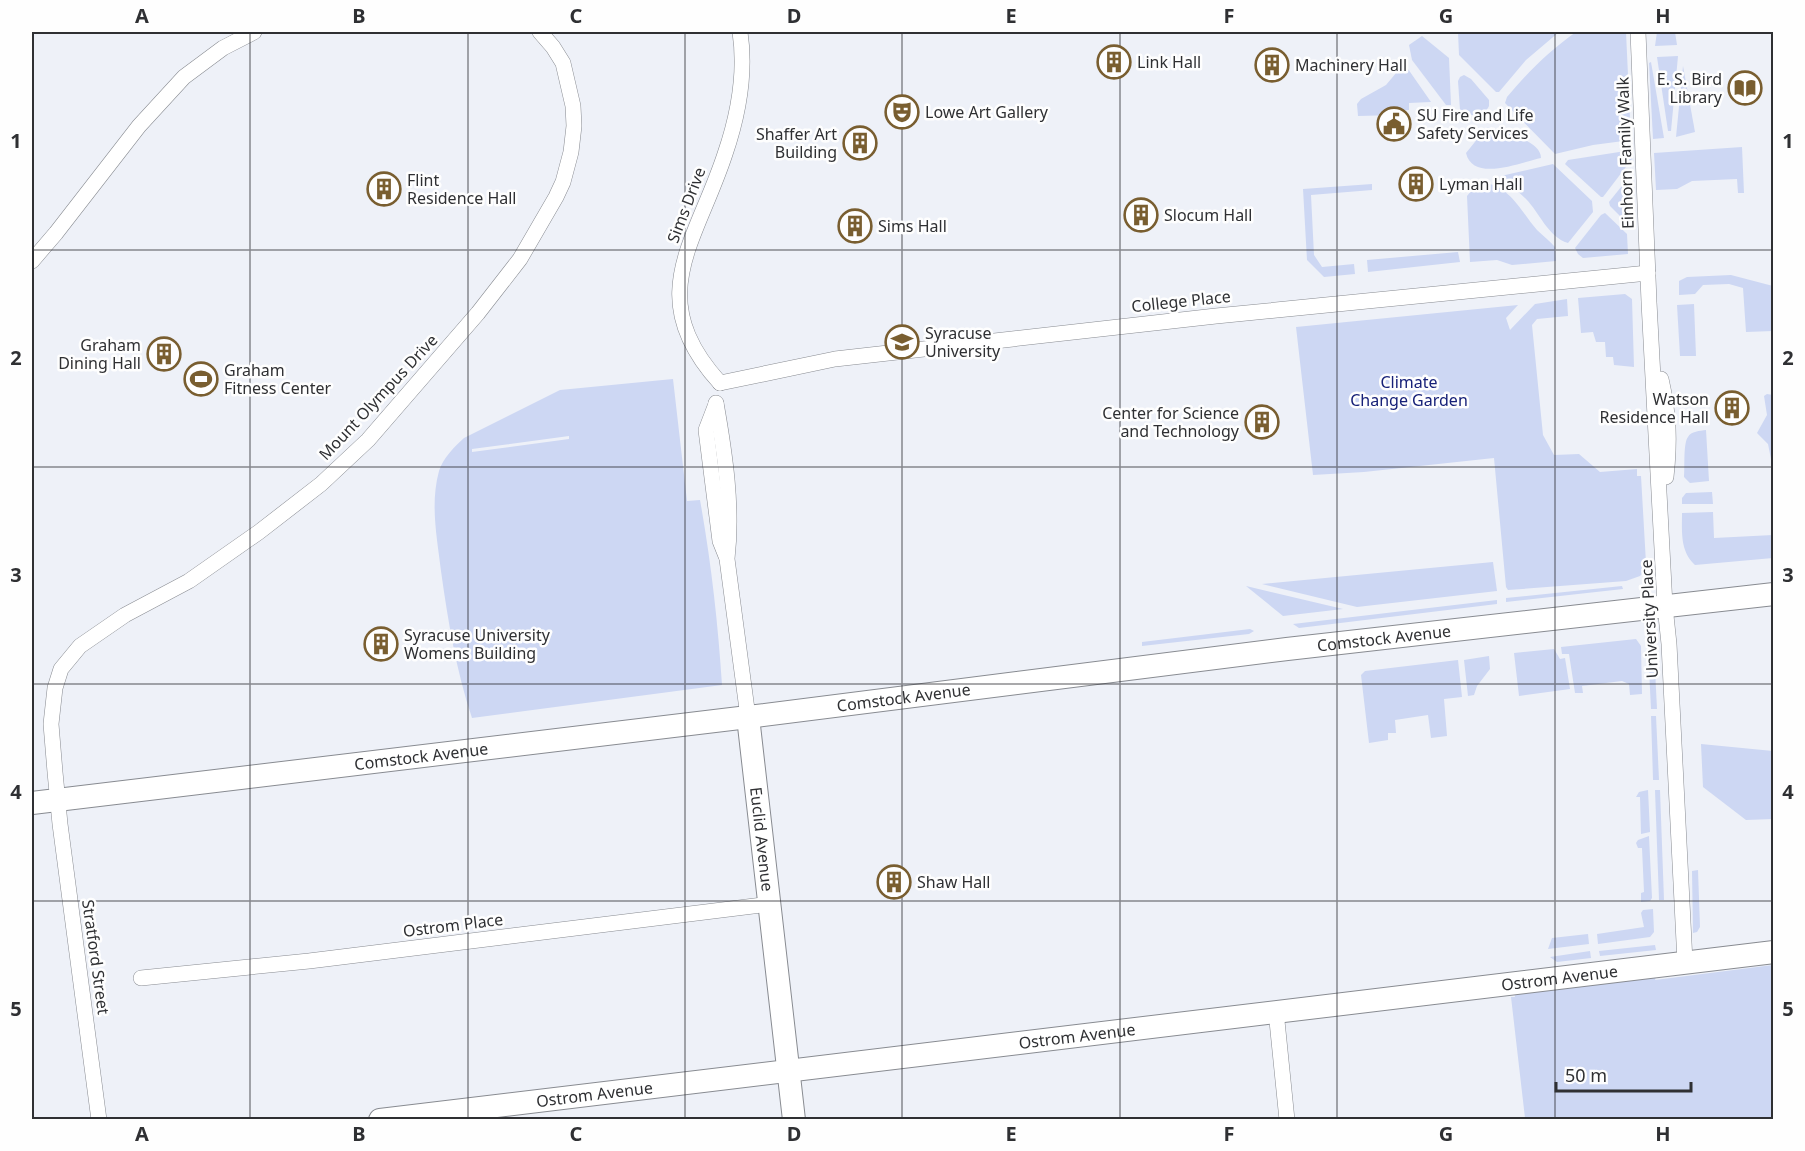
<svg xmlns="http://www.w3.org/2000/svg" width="1805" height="1151" font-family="'Noto Sans',sans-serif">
  <rect width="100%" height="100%" fill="#eef1f8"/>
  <g fill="#cdd7f3" fill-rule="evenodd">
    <path d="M1458,32H1559L1526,60L1499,92H1496L1459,55Z"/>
    <path d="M1576,32H1626L1631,140L1593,145L1555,154L1505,103L1507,97C1528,72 1549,51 1576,32Z"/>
    <path d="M1657,32H1675L1677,45L1655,46Z"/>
    <path d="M1422,36L1449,58L1451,105H1446L1412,60L1409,45Z"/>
    <path d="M1678,56L1671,131H1668L1657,57Z"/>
    <path d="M1651,62L1664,138L1653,139L1649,63Z"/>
    <path d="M1402,66L1408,69L1431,102L1409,103V110L1397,111V115L1358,116L1357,104L1361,99L1386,85Z"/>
    <path d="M1683,66L1695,132L1676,137Z"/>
    <path d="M1464,75L1471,79L1489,100V106C1483,118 1470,117 1460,110L1458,81L1460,77Z"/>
    <path d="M1487,127C1502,132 1541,140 1541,158C1521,162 1473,183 1466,153Z"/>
    <path d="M1742,147L1744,193H1738L1737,179L1692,181L1677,189L1656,190L1654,153Z"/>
    <path d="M1632,150V159L1603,197H1601L1565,164L1568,160Z"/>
    <path d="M1553,164L1592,201L1593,212L1568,243C1548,237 1539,212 1526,199C1518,191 1509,185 1500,178L1501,176Z"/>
    <path d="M1633,172L1635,227L1630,226L1610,206L1609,202Z"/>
    <path d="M1483,183C1509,184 1522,213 1537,230C1543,236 1550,241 1555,247L1556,261L1512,265L1497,260L1470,262L1467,196L1476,185Z"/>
    <path d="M1372,184V190L1311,195L1314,255L1322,267L1354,264L1355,274L1324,277L1307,260L1303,189Z"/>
    <path d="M1605,213L1627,234L1628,254L1583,258L1578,254L1575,248L1601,215Z"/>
    <path d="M1458,252L1460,262L1368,272L1367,260Z"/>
    <path d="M1731,275L1773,286V331L1746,332L1743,288L1729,284L1703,285L1695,294L1679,295V281L1687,277Z"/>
    <path d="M1625,294L1632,299L1634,367L1614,365L1613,357H1606L1605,342H1596L1593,332L1581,333L1578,298Z"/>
    <path d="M1567,299L1568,316L1537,319L1532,325L1543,435L1554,455L1579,454L1600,472L1637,469V476H1641L1646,563L1645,570L1640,576L1626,581L1508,590L1506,587L1494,458L1364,472L1313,475L1296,327L1518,305L1506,318L1510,330L1535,304Z"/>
    <path d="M1694,304L1696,356H1680L1677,305Z"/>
    <path d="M673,379L687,501L700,500C711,561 718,623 722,685L472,718C456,670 448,621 441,571C437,537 430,504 439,471C443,458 455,446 464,438L560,390ZM569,436V439L472,452V449Z"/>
    <path d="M1767,394L1773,395V469L1768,444L1757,433L1767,415L1764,396Z"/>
    <path d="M1706,430L1709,481L1690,483L1684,477C1685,469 1683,443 1688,437C1691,431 1700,431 1706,430Z"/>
    <path d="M1712,492L1713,504H1682V498L1686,493Z"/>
    <path d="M1713,512L1714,538L1773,535V558L1695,565C1680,551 1682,532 1682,513Z"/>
    <path d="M1493,562L1497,591L1357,607L1262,584Z"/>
    <path d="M1246,586L1343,609L1283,616Z"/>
    <path d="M1622,586L1623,589L1506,602V598Z"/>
    <path d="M1497,600V604L1299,628L1293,624Z"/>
    <path d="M1250,629L1254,631L1249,634L1142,646V642Z"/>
    <path d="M1636,639L1641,646L1642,694L1630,695L1629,684L1622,681L1582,686L1583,693H1575L1569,654H1562L1561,647Z"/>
    <path d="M1554,649L1560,659L1565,658L1570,689L1519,696L1514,653Z"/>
    <path d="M1648,649H1654L1657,709H1651Z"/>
    <path d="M1489,656L1490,669L1477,686L1474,695L1468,696L1464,660Z"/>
    <path d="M1458,660L1462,697L1444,699L1447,736L1431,738L1428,715L1395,720L1396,733H1388V740L1369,743L1361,675L1365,671Z"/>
    <path d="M1651,716H1656L1659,780H1653Z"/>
    <path d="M1701,744L1773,751V819L1746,820L1703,787Z"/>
    <path d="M1648,790L1650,832L1641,834L1640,797H1636L1639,792Z"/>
    <path d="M1655,790H1660L1664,900H1659Z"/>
    <path d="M1649,836L1652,898L1650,901L1641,902V893L1644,892L1642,848H1638L1636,843L1638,840Z"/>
    <path d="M1698,870L1700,927L1697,932L1693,933L1692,871Z"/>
    <path d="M1653,909L1654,932L1650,937L1598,944L1597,934L1644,927L1641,913L1643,910Z"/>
    <path d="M1588,934L1589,944L1548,949L1552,938Z"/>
    <path d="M1655,945L1656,950L1600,956L1599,951Z"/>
    <path d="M1590,951L1591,958L1557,962L1550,957Z"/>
    <path d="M1773,965V1119H1520L1525,1118L1511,997H1515L1514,992L1656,977L1655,980Z"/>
  </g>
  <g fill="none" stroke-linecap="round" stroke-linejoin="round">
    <g stroke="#888b91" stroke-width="16">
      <g id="street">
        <path d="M1638,32L1649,302L1665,606L1669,644L1685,962"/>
        <path d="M32,261L56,233L139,126L184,77L223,48L254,32"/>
        <path d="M1661,379C1669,414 1670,441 1666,477"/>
        <path d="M720,383L835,359L1216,316L1648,273"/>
        <path d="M720,383C642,297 696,243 725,154C738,116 746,72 740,32"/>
        <path d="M716,403C725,454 733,508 727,559L748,717"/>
        <path d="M716,404L706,430L720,541L726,556"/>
        <path d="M141,978L309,961L770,904"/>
        <path d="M1276,1011L1287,1120"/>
        <path d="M99,1120L60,824L55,772L51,724L55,688L61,669L80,646L125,615L189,581L259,532L321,484L368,440L478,313L520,259L556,197L563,182L571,152L574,126L573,106L563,63L553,47L540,32"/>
      </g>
    </g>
    <g stroke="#888b91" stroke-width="24">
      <g id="secondary">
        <path id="s1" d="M748,717L794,1120"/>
        <path id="s2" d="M32,803L748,717L1287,649L1774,594"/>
        <path id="s3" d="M380,1120L1774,952"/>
      </g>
    </g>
    <use href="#street" stroke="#fff" stroke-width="15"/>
    <use href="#secondary" stroke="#fff" stroke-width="22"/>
  </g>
  <path fill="none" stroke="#2f3033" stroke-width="1.5" stroke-opacity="0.55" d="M250,32V1120M468,32V1120M685,32V1120M902,32V1120M1120,32V1120M1337,32V1120M1555,32V1120M32,250H1774M32,467H1774M32,684H1774M32,901H1774"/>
  <defs>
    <g id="building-ring" transform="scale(1.725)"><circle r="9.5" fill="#fefefe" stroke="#795e30" stroke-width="1.5"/><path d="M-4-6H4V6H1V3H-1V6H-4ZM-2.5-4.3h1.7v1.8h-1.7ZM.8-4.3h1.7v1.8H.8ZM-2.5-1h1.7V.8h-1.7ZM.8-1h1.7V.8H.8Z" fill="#795e30"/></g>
    <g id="library-ring" transform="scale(1.725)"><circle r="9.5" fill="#fefefe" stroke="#795e30" stroke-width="1.5"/><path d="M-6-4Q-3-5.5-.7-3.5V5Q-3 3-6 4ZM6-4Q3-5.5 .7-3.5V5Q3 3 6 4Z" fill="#795e30"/></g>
    <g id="theatre-ring" transform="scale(1.725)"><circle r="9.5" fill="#fefefe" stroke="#795e30" stroke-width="1.5"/><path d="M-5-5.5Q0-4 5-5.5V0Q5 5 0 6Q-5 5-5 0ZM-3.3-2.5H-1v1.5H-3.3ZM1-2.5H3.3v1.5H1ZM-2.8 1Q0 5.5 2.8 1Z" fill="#795e30"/></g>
    <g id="civic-ring" transform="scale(1.725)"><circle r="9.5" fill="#fefefe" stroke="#795e30" stroke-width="1.5"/><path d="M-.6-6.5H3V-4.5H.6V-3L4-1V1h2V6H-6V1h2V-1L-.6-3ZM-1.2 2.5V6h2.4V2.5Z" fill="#795e30"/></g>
    <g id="university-ring" transform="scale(1.725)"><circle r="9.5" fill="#fefefe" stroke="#795e30" stroke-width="1.5"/><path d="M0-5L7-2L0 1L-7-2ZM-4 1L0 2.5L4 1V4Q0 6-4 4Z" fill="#795e30"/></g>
    <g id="stadium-ring" transform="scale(1.725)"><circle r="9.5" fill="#fefefe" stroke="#795e30" stroke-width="1.5"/><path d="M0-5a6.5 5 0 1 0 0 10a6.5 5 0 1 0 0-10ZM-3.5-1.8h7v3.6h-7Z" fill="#795e30"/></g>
  </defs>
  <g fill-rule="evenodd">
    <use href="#building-ring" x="1114" y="62"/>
    <use href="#building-ring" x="1272" y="65"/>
    <use href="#library-ring" x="1745" y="88"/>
    <use href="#theatre-ring" x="902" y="112"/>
    <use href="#civic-ring" x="1394" y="124"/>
    <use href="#building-ring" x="860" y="143"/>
    <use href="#building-ring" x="1416" y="184"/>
    <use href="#building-ring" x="384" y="189"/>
    <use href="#building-ring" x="1141" y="215"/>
    <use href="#building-ring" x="855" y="226"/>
    <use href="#university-ring" x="902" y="342"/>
    <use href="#building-ring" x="164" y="354"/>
    <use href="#stadium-ring" x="201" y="379"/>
    <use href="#building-ring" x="1732" y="408"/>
    <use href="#building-ring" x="1262" y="422"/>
    <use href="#building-ring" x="381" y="644"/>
    <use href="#building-ring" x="894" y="882"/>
  </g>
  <g text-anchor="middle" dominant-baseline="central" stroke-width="5" stroke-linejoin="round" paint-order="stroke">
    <g font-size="16" fill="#2f3033" stroke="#fefefe" text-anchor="start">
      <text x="1137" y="62">Link Hall</text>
      <text x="1295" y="65">Machinery Hall</text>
      <text x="1722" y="79" text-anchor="end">E. S. Bird<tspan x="1722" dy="18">Library</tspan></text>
      <text x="925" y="112">Lowe Art Gallery</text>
      <text x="1417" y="115">SU Fire and Life<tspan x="1417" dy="18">Safety Services</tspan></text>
      <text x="837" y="134" text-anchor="end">Shaffer Art<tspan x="837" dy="18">Building</tspan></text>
      <text x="407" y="180">Flint<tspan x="407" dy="18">Residence Hall</tspan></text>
      <text x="1439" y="184">Lyman Hall</text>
      <text x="1164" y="215">Slocum Hall</text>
      <text x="878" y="226">Sims Hall</text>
      <text x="925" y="333">Syracuse<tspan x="925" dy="18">University</tspan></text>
      <text x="141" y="345" text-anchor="end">Graham<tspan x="141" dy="18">Dining Hall</tspan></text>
      <text x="224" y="370">Graham<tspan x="224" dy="18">Fitness Center</tspan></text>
      <text x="1709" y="399" text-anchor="end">Watson<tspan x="1709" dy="18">Residence Hall</tspan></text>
      <text x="1239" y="413" text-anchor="end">Center for Science<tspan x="1239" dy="18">and Technology</tspan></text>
      <text x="404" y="635">Syracuse University<tspan x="404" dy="18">Womens Building</tspan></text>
      <text x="917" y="882">Shaw Hall</text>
    </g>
    <g font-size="16" fill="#2f3033" stroke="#fefefe">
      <text transform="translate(1625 153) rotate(-92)">Einhorn Family Walk</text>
      <text transform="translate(686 205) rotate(-69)">Sims Drive</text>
      <text transform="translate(1181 301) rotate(-6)">College Place</text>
      <text transform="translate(378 397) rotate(-47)">Mount Olympus Drive</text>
      <text transform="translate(1649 619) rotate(-93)">University Place</text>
      <text stroke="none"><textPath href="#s2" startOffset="1362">Comstock Avenue</textPath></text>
      <text stroke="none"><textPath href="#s2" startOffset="878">Comstock Avenue</textPath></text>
      <text stroke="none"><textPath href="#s2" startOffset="392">Comstock Avenue</textPath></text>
      <text stroke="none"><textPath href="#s1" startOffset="123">Euclid Avenue</textPath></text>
      <text transform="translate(453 925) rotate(-7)">Ostrom Place</text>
      <text transform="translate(96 957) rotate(82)">Stratford Street</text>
      <text stroke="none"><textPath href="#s3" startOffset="1188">Ostrom Avenue</textPath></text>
      <text stroke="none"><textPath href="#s3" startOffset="702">Ostrom Avenue</textPath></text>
      <text stroke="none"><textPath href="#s3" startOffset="216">Ostrom Avenue</textPath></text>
    </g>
    <g font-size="16" fill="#172178" stroke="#fefefe">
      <text x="1409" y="382">Climate<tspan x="1409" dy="18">Change Garden</tspan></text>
    </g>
  </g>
  <rect width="1805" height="1151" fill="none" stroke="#fefefe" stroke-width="66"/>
  <path d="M1556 1082v9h135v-9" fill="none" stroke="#2f3033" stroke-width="3"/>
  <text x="1565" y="1082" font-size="18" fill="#2f3033" stroke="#fefefe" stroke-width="4.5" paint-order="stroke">50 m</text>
  <rect x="33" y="33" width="1739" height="1085" fill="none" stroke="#2f3033" stroke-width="2"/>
  <g font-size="20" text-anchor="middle" font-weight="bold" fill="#2f3033">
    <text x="142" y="23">A</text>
    <text x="359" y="23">B</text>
    <text x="576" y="23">C</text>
    <text x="794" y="23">D</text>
    <text x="1011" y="23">E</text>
    <text x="1229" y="23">F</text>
    <text x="1446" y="23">G</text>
    <text x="1663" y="23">H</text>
    <text x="16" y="148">1</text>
    <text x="1788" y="148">1</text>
    <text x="16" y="365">2</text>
    <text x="1788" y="365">2</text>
    <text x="16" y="582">3</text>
    <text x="1788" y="582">3</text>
    <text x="16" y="799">4</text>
    <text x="1788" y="799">4</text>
    <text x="16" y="1016">5</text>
    <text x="1788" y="1016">5</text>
    <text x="142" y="1141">A</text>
    <text x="359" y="1141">B</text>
    <text x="576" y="1141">C</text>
    <text x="794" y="1141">D</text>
    <text x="1011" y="1141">E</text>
    <text x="1229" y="1141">F</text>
    <text x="1446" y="1141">G</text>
    <text x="1663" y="1141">H</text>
  </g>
</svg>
